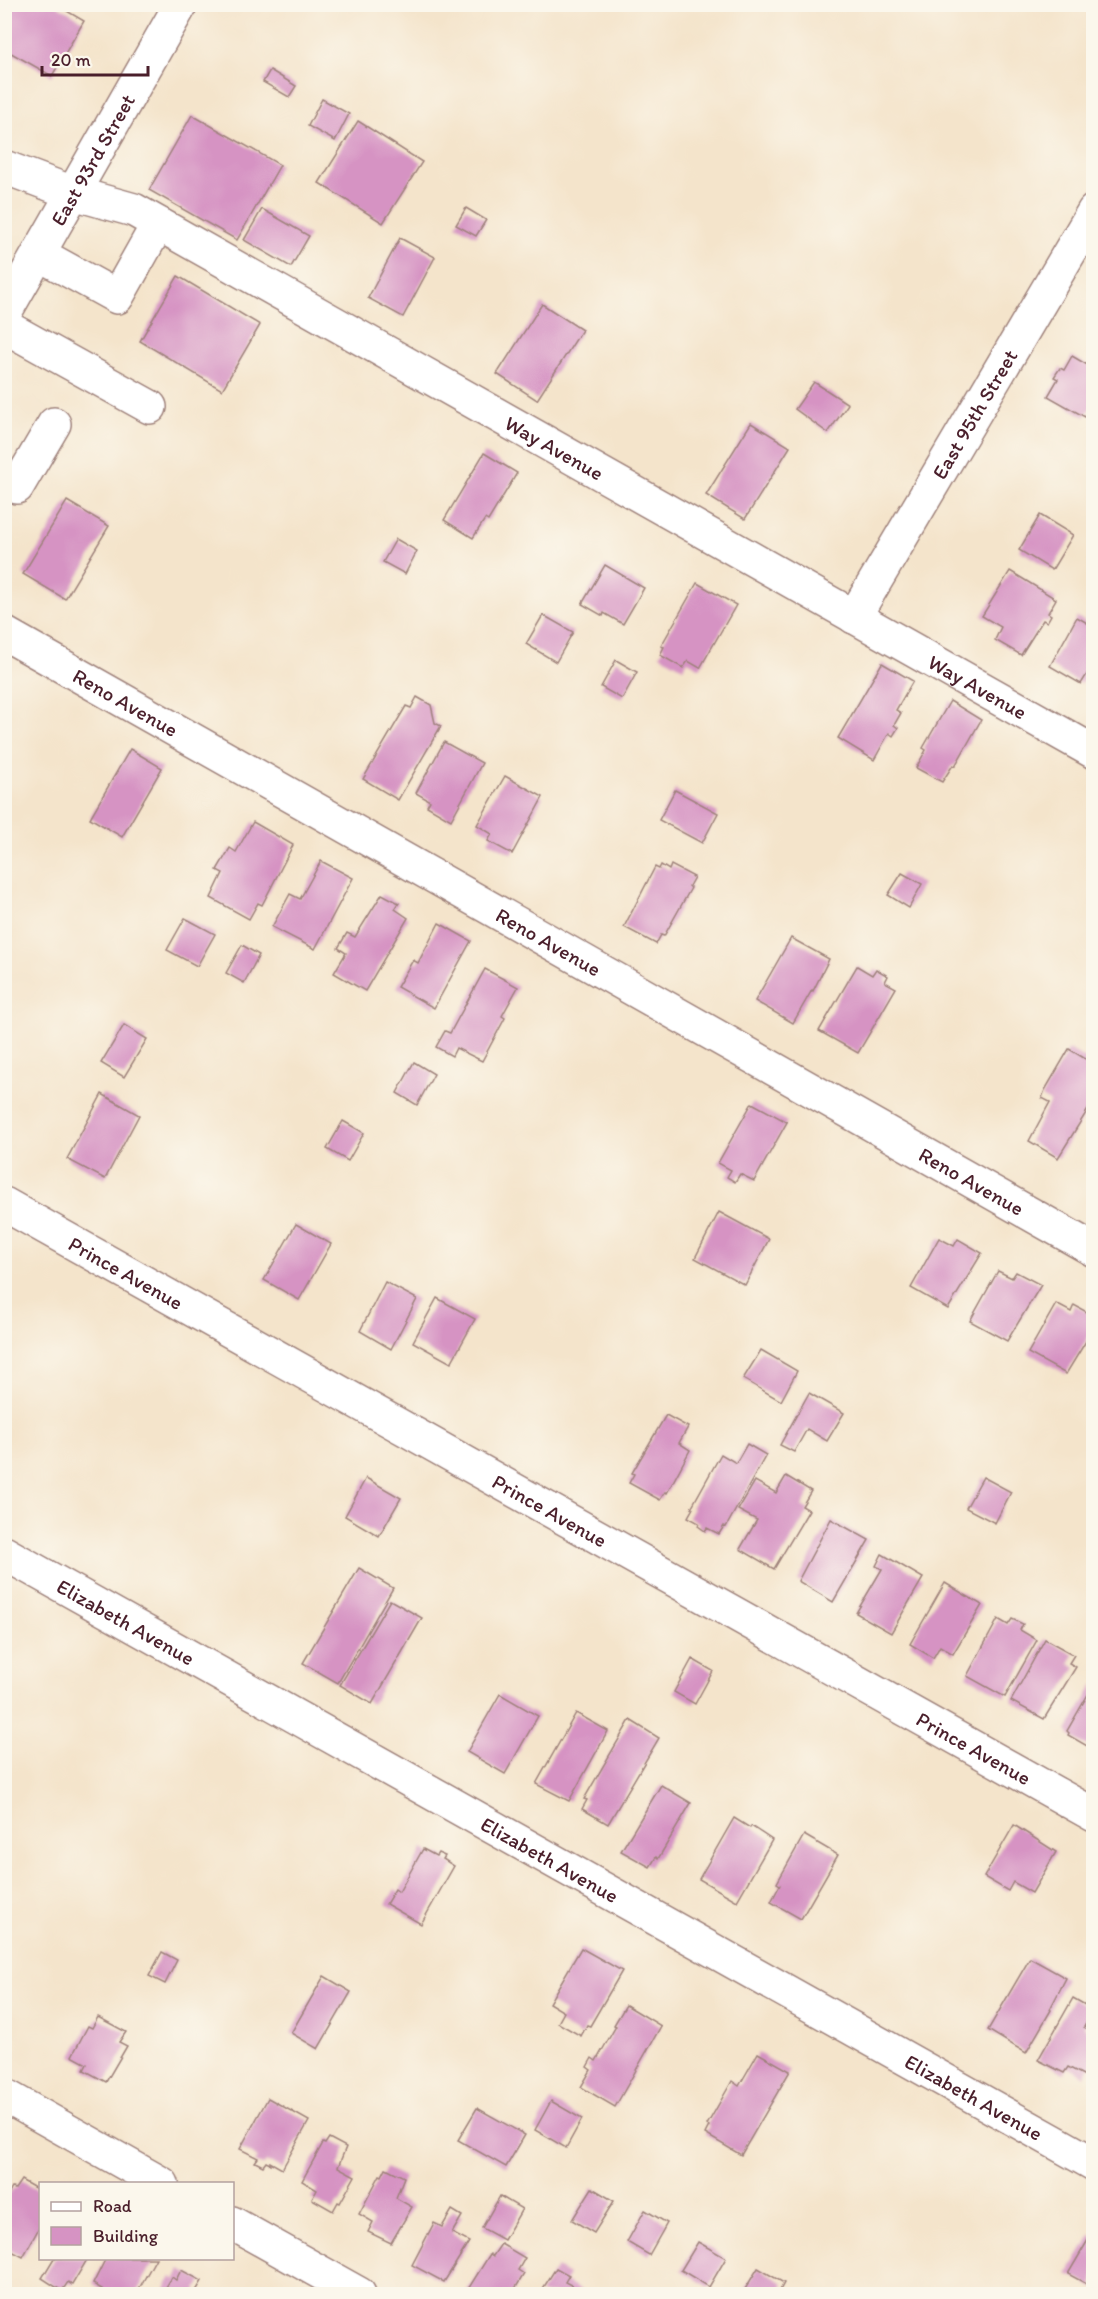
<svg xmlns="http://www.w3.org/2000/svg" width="1098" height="2299" font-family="Itim,sans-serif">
  <rect width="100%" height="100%" fill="#fbf7ec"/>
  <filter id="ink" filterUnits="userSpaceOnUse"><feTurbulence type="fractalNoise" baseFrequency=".0167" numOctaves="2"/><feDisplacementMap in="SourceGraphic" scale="12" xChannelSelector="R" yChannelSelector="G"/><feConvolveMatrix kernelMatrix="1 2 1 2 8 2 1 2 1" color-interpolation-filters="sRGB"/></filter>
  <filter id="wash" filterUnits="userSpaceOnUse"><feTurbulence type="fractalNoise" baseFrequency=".008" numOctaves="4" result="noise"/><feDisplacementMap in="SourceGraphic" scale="24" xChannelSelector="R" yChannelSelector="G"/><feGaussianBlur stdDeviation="1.35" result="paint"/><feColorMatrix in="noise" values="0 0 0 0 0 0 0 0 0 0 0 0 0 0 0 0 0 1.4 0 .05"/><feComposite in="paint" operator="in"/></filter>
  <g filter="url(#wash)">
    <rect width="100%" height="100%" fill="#f4e4cb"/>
    <g id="blocks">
      <g fill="#d693c3">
        <path d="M4,4H55L84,21L52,76L4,49Z"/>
        <path d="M270,70L296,86L289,97L263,82Z"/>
        <path d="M322,99L349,114L335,141L308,126Z"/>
        <path d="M192,115L280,165L237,240L149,190Z"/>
        <path d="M358,121L422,162L383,223L319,183Z"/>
        <path d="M466,208L486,220L476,236L456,225Z"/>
        <path d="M262,209L309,236L291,267L244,240Z"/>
        <path d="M400,238L435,257L403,317L368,298Z"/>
        <path d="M178,276L260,325L222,390L140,341Z"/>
        <path d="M542,304L582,330L537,400L497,374Z"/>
        <path d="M1072,356L1089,366L1092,361L1094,362V403L1085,417L1048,396L1058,379L1054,377L1060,368L1064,370Z"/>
        <path d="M814,382L848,404L828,433L795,409Z"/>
        <path d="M751,423L790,447L745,519L706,495Z"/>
        <path d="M484,453L517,473L488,521L485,519L473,538L444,520Z"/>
        <path d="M67,501L109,526L65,599L23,574Z"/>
        <path d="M1040,515L1073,535L1052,570L1019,550Z"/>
        <path d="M396,539L417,551L405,574L383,562Z"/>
        <path d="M605,565L644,588L623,624L604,613L603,616L582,604Z"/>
        <path d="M1010,571L1056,599L1048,613L1051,615L1047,622L1043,620L1021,655L995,640L1001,627L982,616Z"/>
        <path d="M697,583L736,605L700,668L688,661L683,668L660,655L664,647L661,646Z"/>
        <path d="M543,615L573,632L556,662L526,644Z"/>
        <path d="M1077,617L1094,627V663L1081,684L1050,666Z"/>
        <path d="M616,660L637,672L622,699L601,687Z"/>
        <path d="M882,663L913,681L896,710L901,713L894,725L898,728L893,736L889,733L874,760L838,738Z"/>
        <path d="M417,697L431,705L435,723L441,726L398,800L363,779L406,706L411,708Z"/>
        <path d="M950,701L981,720L955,766L953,765L942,782L916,768L926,750L923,748Z"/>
        <path d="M444,742L482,763L451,820L427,806L430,801L416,793Z"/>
        <path d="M130,749L162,768L122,837L90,818Z"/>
        <path d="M505,776L543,797L512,854L488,841L492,834L477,825Z"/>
        <path d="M675,790L718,813L702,843L659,820Z"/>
        <path d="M253,822L293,845L262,905L258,903L249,919L211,898L223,873L217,870L230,848L236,852Z"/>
        <path d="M321,861L353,878L315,949L272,927L290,894L300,899Z"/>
        <path d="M661,865L669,870L671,865L694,877L689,886L691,888L664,936L661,935L656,944L624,927L655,867L659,869Z"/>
        <path d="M902,873L922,884L909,908L888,895Z"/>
        <path d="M382,894L399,903L395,909L408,918L365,991L334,973L346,953L338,948L347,933L355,937Z"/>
        <path d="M185,918L215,934L197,966L167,950Z"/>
        <path d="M439,923L471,941L434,1008L397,987L413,960L418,963Z"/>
        <path d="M791,938L829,959L813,991L812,990L793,1023L755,1001Z"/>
        <path d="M242,945L259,955L244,983L226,973Z"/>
        <path d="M857,966L872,975L876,969L888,976L885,982L896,988L858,1053L819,1031Z"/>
        <path d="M485,969L518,987L502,1016L505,1018L482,1061L456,1048L452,1056L436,1047L445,1031L450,1033Z"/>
        <path d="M124,1025L147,1039L124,1077L101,1063Z"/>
        <path d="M1069,1049L1094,1064V1100L1058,1158L1029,1141L1050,1102L1042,1098L1045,1090Z"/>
        <path d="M414,1062L434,1074L417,1105L397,1093Z"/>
        <path d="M102,1094L139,1115L105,1179L67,1159Z"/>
        <path d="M752,1103L787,1122L754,1181L740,1174L735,1182L727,1177L731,1170L718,1163Z"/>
        <path d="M343,1121L364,1133L348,1161L327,1149Z"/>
        <path d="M719,1212L769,1239L745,1285L695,1258Z"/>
        <path d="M296,1224L331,1244L299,1300L264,1280Z"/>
        <path d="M939,1238L954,1246L958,1239L982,1253L948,1309L911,1288Z"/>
        <path d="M998,1271L1012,1278L1016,1272L1041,1285L1007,1341L970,1321Z"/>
        <path d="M385,1282L417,1299L391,1349L360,1331Z"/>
        <path d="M437,1298L475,1319L451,1363L413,1342Z"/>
        <path d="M1056,1304L1071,1312L1074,1305L1094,1316V1328L1066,1374L1028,1353Z"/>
        <path d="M761,1350L797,1371L781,1401L743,1379Z"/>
        <path d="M809,1393L844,1413L827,1441L807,1429L794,1452L780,1445Z"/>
        <path d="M666,1415L688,1427L679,1443L690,1450L667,1493L665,1492L660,1500L629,1483L634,1474L632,1473Z"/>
        <path d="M747,1444L766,1455L726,1527L724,1526L719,1534L707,1528L705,1531L698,1526L699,1523L688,1517L693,1508H691L721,1454L736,1463Z"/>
        <path d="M786,1476L811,1491L802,1506L809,1510L774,1569L740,1549L757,1520L738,1510L755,1481L776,1493Z"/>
        <path d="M983,1477L1011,1492L995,1523L966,1508Z"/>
        <path d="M366,1478L401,1498L379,1536L345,1516Z"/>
        <path d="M831,1519L869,1540L833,1602L798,1581Z"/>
        <path d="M882,1554L923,1578L891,1633L856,1613L882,1569L876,1566Z"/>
        <path d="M359,1568L393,1588L338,1683L303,1663Z"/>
        <path d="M945,1583L982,1605L953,1654L940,1646L933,1658L910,1644Z"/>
        <path d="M390,1600L422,1618L372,1704L340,1685Z"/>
        <path d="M998,1619L1008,1625L1012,1619L1023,1624L1020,1630L1037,1640L1005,1697L967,1676Z"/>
        <path d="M1045,1639L1074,1655L1069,1663L1076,1667L1044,1719L1011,1701Z"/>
        <path d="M692,1659L713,1671L695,1704L674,1692Z"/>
        <path d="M1094,1684V1750L1068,1735L1069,1733L1067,1731Z"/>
        <path d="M500,1694L538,1716L505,1774L467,1752Z"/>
        <path d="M576,1713L608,1731L569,1801L536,1784Z"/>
        <path d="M630,1720L659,1738L608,1824L582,1809L587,1800L584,1799Z"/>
        <path d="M661,1785L691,1803L658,1859L656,1857L650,1867L621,1851Z"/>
        <path d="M734,1818L750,1828L751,1826L772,1840L737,1901L699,1879Z"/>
        <path d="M1014,1825L1056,1852L1032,1893L1013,1882L1008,1891L984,1877Z"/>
        <path d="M804,1835L838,1855L801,1919L771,1902L780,1885L777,1883Z"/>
        <path d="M423,1849L436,1856L438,1853L445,1856L443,1859L454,1866L421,1924L386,1904L395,1889L399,1892Z"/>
        <path d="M581,1948L622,1971L590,2026L587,2025L581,2036L558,2023L564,2012L549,2003Z"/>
        <path d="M162,1952L177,1960L165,1984L149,1976Z"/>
        <path d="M1030,1958L1066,1978L1050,2009L1051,2010L1026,2053L988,2030Z"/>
        <path d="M324,1976L351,1992L318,2049L291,2033Z"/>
        <path d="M1073,1998L1094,2010L1084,2027L1094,2033V2061L1085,2076L1068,2067L1064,2073L1038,2060Z"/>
        <path d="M626,2005L661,2026L615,2107L581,2087L591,2070L587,2067L592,2058L596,2061L616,2026L614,2025Z"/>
        <path d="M98,2017L126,2032L119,2042L127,2046L106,2082L84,2070L87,2064L72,2056L88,2026L92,2028Z"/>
        <path d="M758,2053L790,2071L741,2155L705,2134L709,2126L707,2125L732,2081L739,2086Z"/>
        <path d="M268,2098L309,2121L282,2169L270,2162V2164L266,2162L263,2166L255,2162L258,2158L240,2149Z"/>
        <path d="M551,2101L582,2119L566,2148L535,2130Z"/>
        <path d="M477,2108L525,2135L506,2167L458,2140Z"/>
        <path d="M329,2138L346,2147L338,2167L355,2176L340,2203L338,2202L333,2211L312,2199L317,2190L302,2181L323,2143L325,2144Z"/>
        <path d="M386,2168L404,2177L396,2198L412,2207L391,2243L368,2232L373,2222L359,2214L380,2175L382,2176Z"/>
        <path d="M21,2180L40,2191L38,2202L40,2203V2226L23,2257L4,2247V2202L12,2188L15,2189Z"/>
        <path d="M592,2188L614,2201L594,2233L572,2220Z"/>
        <path d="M500,2196L522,2209L504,2240L482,2228Z"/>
        <path d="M452,2210L462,2216L452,2233L469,2242L444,2282L412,2265L434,2223L442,2227Z"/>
        <path d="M645,2210L667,2223L649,2255L627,2242Z"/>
        <path d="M1091,2235L1094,2236V2288L1068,2274Z"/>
        <path d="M698,2242L726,2258L709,2287L681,2270Z"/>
        <path d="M501,2244L525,2258L518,2270L524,2274L512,2294H465L490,2254L493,2256Z"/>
        <path d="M54,2258H88L72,2285L68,2282L62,2291L42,2278Z"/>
        <path d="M106,2258H156L136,2294H99L102,2289L93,2284Z"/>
        <path d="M556,2268L569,2275L565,2282L588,2294H543L540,2293Z"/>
        <path d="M758,2268L784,2283L778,2294H742Z"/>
        <path d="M181,2270L202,2281L196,2291L202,2294H162L172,2277L176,2280Z"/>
      </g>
    </g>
  </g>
  <g filter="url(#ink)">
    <use href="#blocks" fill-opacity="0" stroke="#9f827b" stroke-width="1.5"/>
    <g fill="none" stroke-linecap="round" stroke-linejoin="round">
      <g stroke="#9f827b" stroke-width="36">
        <g id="minor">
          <path id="s1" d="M4,167L73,193L134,210L1094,752"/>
          <path d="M39,254L117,297L158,224"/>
          <path d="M4,326L150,407"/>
          <path d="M4,480L17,487L54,424"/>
          <path id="s2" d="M854,617L1094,211"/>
          <path id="s3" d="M4,633L1094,1250"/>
          <path id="s4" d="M4,1204L1094,1815"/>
          <path id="s5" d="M4,1553L1094,2164"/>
          <path d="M4,2095L162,2184"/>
          <path d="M232,2223L359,2294"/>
        </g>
      </g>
      <g stroke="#9f827b" stroke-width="36">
        <g id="major">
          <path id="s6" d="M4,314L181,4"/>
        </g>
      </g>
      <use href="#minor" stroke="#fff" stroke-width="33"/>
      <use href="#major" stroke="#fff" stroke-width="33"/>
    </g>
  </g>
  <g text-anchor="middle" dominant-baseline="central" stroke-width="4.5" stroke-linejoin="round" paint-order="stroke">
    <g font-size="21" fill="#4a1f2b" stroke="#fbf7ec">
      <text stroke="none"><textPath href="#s6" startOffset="178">East 93rd Street</textPath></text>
      <text stroke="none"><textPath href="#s2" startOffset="236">East 95th Street</textPath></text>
      <text stroke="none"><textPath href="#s1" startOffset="620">Way Avenue</textPath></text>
      <text stroke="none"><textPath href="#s1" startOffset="1106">Way Avenue</textPath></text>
      <text stroke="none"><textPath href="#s3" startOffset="140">Reno Avenue</textPath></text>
      <text stroke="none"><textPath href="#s3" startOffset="626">Reno Avenue</textPath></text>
      <text stroke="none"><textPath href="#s3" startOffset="1112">Reno Avenue</textPath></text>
      <text stroke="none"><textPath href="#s4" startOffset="140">Prince Avenue</textPath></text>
      <text stroke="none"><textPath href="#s4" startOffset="626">Prince Avenue</textPath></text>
      <text stroke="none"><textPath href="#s5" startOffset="140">Elizabeth Avenue</textPath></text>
      <text stroke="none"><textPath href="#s4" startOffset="1112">Prince Avenue</textPath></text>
      <text stroke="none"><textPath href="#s5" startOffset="626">Elizabeth Avenue</textPath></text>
      <text stroke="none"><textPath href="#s5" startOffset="1112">Elizabeth Avenue</textPath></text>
    </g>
  </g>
  <rect width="1098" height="2299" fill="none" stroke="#fbf7ec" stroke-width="24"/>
  <rect x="39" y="2182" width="195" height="78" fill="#fbf7ec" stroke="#b4a19f" stroke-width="1.5"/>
  <rect x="51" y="2202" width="30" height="9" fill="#ffffff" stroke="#b4a19f" stroke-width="1.5"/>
  <text x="93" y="2212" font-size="18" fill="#4a1f2b">Road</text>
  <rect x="51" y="2227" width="30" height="18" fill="#d693c3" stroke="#b4a19f" stroke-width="1.5"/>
  <text x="93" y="2242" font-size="18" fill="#4a1f2b">Building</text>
  <path d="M42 66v9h106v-9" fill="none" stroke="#4a1f2b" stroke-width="3"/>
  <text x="51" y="66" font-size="18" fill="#4a1f2b" stroke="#fbf7ec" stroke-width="4.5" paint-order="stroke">20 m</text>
</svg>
